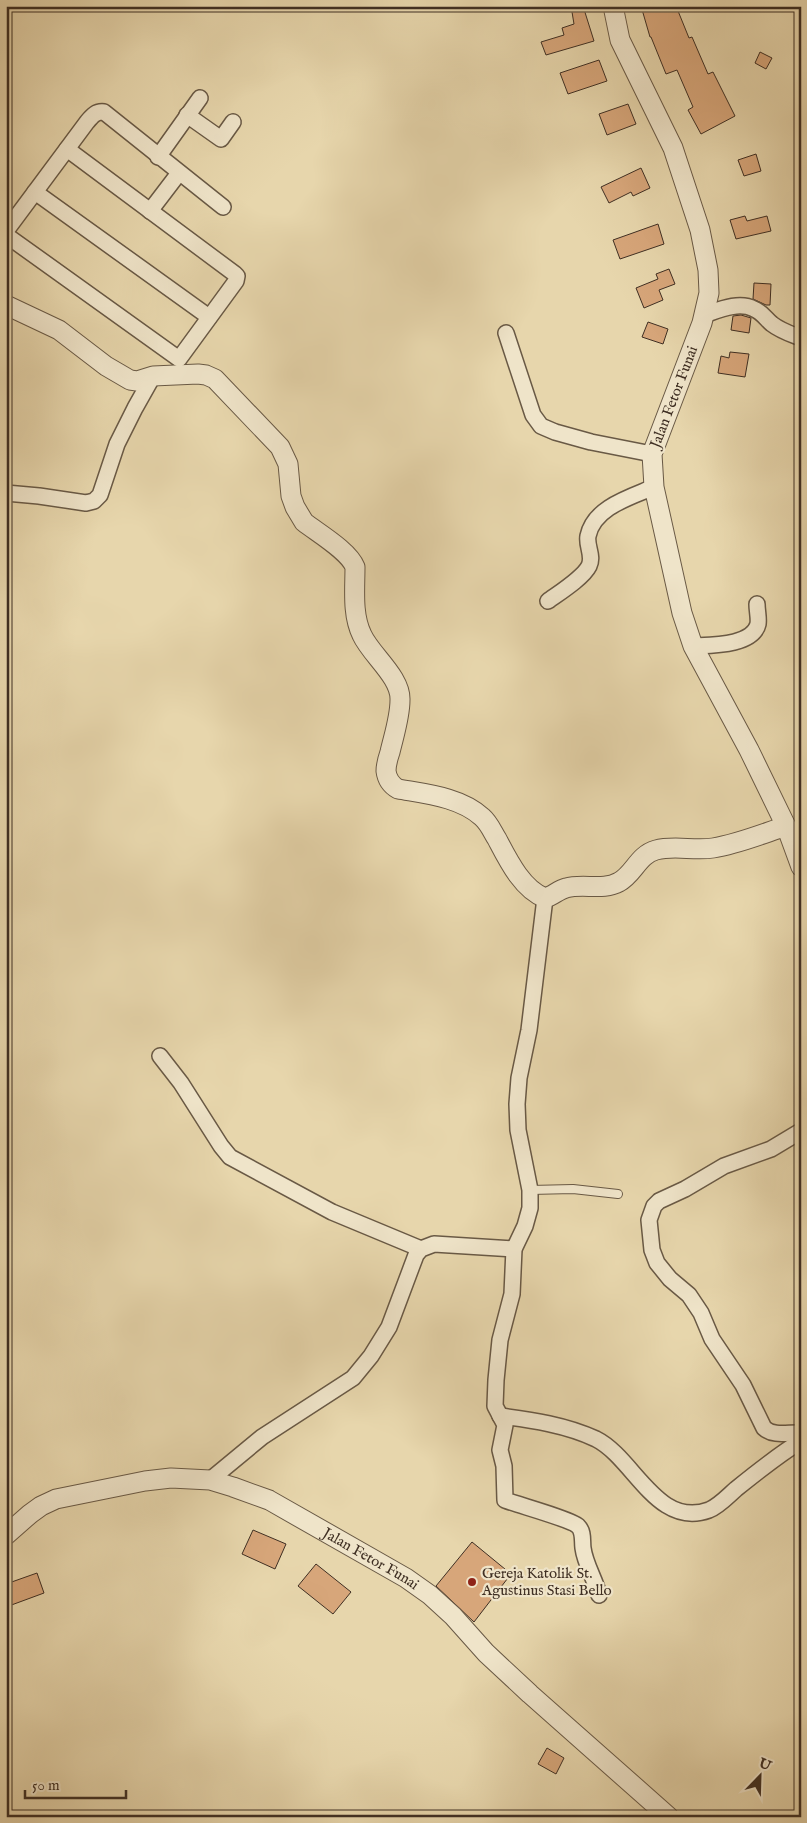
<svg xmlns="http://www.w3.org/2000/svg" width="807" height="1823" font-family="'IM FELL English',serif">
  <rect width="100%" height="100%" fill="#e7d6ac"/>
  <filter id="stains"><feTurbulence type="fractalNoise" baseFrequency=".004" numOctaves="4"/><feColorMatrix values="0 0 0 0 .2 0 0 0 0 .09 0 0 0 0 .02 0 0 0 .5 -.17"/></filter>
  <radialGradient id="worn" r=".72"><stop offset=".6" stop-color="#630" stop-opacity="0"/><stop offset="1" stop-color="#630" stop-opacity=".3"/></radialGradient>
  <g fill="#d7a67a" stroke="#3f2f23">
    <path d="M571,6H583L594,41L546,55L541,42L564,35L562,28L574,24Z"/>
    <path d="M641,6H676L689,38L692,37L708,74L713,72L735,116L701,134L688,110L693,107L677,70L666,74L651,37H650Z"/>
    <path d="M760,52L772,58L766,69L755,63Z"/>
    <path d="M599,60L607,81L568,94L560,73Z"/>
    <path d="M628,104L636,124L607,135L599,114Z"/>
    <path d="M756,154L761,171L744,176L738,160Z"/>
    <path d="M641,168L650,188L633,196L631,192L609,203L601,187Z"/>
    <path d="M745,216L747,221L767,216L771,231L736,239L730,220Z"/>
    <path d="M658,224L664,244L620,259L613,240Z"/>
    <path d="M669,269L675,284L659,290L663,300L644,308L636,288L658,279L656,274Z"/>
    <path d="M754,283L771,284L770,305H766L753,299Z"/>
    <path d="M741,315L751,318L749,333L731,330L733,316Z"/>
    <path d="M648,322L668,329L663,344L642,337Z"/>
    <path d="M730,352L749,354L745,377L718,373L721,356L729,358Z"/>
    <path d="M253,1530L286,1544L275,1569L242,1554Z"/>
    <path d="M472,1542L511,1574L474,1622L436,1586Z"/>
    <path d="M316,1564L351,1592L333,1614L298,1586Z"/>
    <path d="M37,1573L44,1593L6,1607V1584Z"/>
    <path d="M547,1748L564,1758L556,1774L538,1764Z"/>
  </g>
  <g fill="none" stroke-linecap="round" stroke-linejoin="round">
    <g stroke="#695945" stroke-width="10">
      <path id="service" d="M530,1190L573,1189L618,1194"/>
    </g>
    <g stroke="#695945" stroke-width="18">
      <g id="minor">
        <path d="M187,115L221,139L233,122"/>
        <path d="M158,157L200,98"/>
        <path d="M35,192L209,317"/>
        <path d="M150,211L179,173"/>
        <path d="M6,231L87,122C92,116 96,111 104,112L223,207"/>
        <path d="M6,235L179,359L236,281L237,276L235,274L67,149"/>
        <path d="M704,315C719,310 739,301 754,309C762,312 766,319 772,324C781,331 791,334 801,338"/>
        <path d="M506,333L533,415L541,426L555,432L591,442L652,454"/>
        <path d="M6,493L39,496L86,503L94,501L100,495L117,444L135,408L153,376"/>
        <path d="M548,601C559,593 583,578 589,566C594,556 586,546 588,536C594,507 631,497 654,487"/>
        <path d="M693,646C710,645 753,646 758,624C759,618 757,611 757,604"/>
        <path d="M545,898L529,1030L519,1078L517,1104L518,1130L530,1190V1208L525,1226L514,1249L512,1294L500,1340L496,1380L495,1406L505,1425L500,1450L504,1466L505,1500C518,1505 570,1519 578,1526C584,1532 582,1541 583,1548C585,1564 595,1579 599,1595"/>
        <path d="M160,1056L181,1083L221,1146L230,1157L332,1212L421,1249"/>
        <path d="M801,1131L771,1149L724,1166L685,1189L659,1201L654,1206L649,1220L652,1250L657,1263L670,1279L689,1295L701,1313L712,1339L743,1385L764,1428C774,1437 789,1432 801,1433"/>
        <path d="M500,1416C532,1420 566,1425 596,1439C634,1458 657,1529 709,1510C719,1506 728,1496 736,1489C757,1472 778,1455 801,1441"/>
        <path d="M210,1480L262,1437L353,1378L371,1356L389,1327L416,1255L421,1249L434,1244L514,1249"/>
      </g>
    </g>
    <g stroke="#695945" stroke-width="21">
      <g id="tertiary">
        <path d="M613,6L620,40L673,148L700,230L708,270L709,293L702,323L652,454L654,487L682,613L693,646L749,750L786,826L801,867"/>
        <path d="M6,305L59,330L106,366L130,380L137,381L153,376L198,374L206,375L215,379L280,447L288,464L291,496L295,507L304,522C318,533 349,551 355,567C355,589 352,615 362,635C371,655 401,677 400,700C400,717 394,735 390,752C388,758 386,765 386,771C387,779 391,785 398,789C426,794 460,797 482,817C489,823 492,831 497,839C508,860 522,889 545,898C553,896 558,890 566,888C583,883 603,891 619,882C634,874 638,855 656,850C674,845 694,851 713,848C738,844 762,834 786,826"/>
        <path id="s1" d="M6,1535L30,1514L41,1506L56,1499L145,1481L171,1478L210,1480L233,1487L269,1500L406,1578L430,1595L453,1616L486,1653L530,1694L669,1817"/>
      </g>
    </g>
    <use href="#service" stroke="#efe4c9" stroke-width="8"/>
    <use href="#minor" stroke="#efe4c9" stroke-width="15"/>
    <use href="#tertiary" stroke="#efe4c9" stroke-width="19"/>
  </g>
  <circle fill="#8f2418" stroke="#efe4c9" stroke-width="2" cx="472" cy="1582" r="5"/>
  <g text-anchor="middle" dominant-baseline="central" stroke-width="4.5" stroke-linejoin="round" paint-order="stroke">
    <g font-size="15" fill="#3f2f23" stroke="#efe4c9">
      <text transform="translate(674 397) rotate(-69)">Jalan Fetor Funai</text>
      <text stroke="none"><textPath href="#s1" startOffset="398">Jalan Fetor Funai</textPath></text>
    </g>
    <g font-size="15" fill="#3f2f23" stroke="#efe4c9" text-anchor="start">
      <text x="482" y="1573">Gereja Katolik St.<tspan x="482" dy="17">Agustinus Stasi Bello</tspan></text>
    </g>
  </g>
  <rect width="807" height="1823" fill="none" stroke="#e7d6ac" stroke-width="25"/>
  <rect x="8" y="8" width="792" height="1808" fill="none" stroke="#3f2f23" stroke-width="2.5"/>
  <rect x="12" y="12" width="782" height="1798" fill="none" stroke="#3f2f23"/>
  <g transform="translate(760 1776) rotate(23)" stroke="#efe4c9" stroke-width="4" paint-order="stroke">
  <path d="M0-4L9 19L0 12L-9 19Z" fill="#3f2f23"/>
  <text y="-8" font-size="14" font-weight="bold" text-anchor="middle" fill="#3f2f23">U</text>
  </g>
  <path d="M25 1790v8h101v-8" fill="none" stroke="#3f2f23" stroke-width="2.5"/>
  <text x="32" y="1790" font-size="15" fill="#3f2f23" stroke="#efe4c9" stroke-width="4" paint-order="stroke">50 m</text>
  <rect width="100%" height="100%" filter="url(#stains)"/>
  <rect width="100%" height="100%" fill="url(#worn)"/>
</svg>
